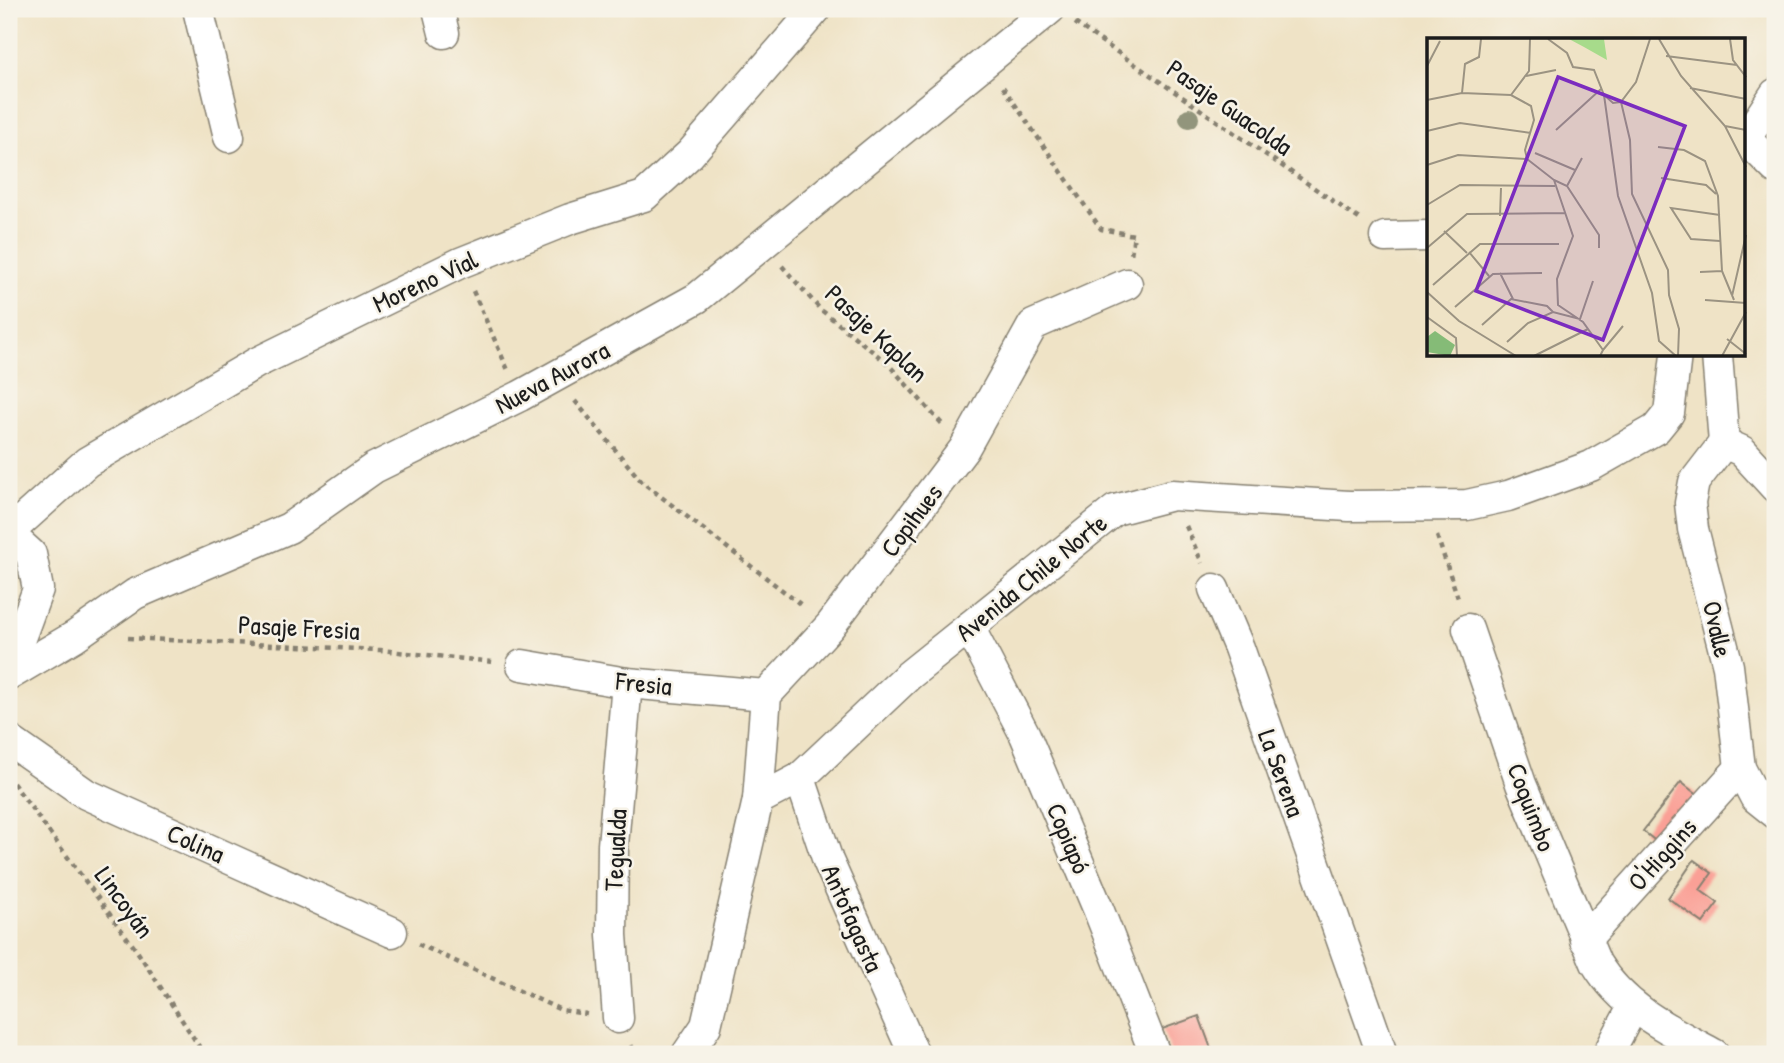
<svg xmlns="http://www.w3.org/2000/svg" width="1784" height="1063" font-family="'Patrick Hand',sans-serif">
  <rect width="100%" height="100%" fill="#f7f3e8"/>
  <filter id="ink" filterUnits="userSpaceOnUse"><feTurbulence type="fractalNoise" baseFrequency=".0143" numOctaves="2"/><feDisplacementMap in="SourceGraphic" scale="14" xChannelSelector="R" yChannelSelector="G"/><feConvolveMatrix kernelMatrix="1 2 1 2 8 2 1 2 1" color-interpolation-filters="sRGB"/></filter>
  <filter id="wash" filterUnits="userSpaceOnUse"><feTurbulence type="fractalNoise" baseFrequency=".00686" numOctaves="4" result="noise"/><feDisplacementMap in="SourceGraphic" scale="28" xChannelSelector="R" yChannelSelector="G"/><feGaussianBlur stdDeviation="1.57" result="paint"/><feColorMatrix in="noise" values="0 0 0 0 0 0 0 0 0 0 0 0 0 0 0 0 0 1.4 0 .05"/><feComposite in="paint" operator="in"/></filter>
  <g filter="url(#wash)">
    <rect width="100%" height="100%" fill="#efe3c6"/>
    <g id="blocks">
      <g fill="#faa096">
        <path d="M1681,782L1700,797L1662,846L1643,831Z"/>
        <path d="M1694,860L1712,873L1700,890L1718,903L1703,923L1668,898Z"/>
        <path d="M1199,1016L1213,1054H1171L1162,1029Z"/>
      </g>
    </g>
  </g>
  <g filter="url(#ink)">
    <use href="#blocks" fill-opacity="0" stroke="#868071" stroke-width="2"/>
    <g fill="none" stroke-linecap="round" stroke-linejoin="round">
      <g stroke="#868071" stroke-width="33">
        <g id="street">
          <path d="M198,9L229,137"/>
          <path d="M438,9L444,33"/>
          <path d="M1745,138L1775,168"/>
          <path d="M1744,141L1775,94"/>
          <path d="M1385,237L1429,236"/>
          <path d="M1717,355L1724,443L1742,451L1775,487"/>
          <path d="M1724,443L1694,482L1690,503L1693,529L1728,666L1740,768L1755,797L1775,813"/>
          <path d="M9,532L87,462L256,363L460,263L570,219L644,196L690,154L816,9"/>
          <path d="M9,534L31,554L38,589L9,668"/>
          <path d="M1214,589L1239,648L1382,1054"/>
          <path d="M969,627L1025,735L1099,911L1155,1054"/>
          <path d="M1468,629L1521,784L1596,963C1623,1008 1669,1030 1714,1054"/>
          <path d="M522,665L627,683L766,695"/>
          <path d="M9,675L75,636L135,594L289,528L374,468L520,396L697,298L1050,9"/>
          <path d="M9,740L86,794L392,932"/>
          <path d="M800,778L828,861L914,1054"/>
          <path d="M758,800L766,695L830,626L964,449L1033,325L1127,284"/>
          <path d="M1585,940L1740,768"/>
          <path d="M618,1018L612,935L613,845L627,683"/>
          <path d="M687,1054L706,1026L758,800L800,778L908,676L1115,510L1172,495L1349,506L1467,505L1508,496L1591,466L1656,429L1669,413L1676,355"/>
          <path d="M1608,1054L1633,1007"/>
        </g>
      </g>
      <g stroke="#868071" stroke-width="4.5" stroke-dasharray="5 5" stroke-linecap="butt">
        <path d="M1075,23L1362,221"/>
        <path d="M1003,87L1101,229L1134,235L1131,255"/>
        <path d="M782,266L820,309L887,363L942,424"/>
        <path d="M473,291L508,370"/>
        <path d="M575,401L642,482L804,607"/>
        <path d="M1186,526L1202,563"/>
        <path d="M1437,536L1459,601"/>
        <path d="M128,638L380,650L493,662"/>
        <path d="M13,783L137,951L204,1054"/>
        <path d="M418,944L561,1010L587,1014"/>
        <path d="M631,1045L635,1054"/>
      </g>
      <use href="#street" stroke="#fff" stroke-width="30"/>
    </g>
    <circle fill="#92957b" cx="1189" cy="118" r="10"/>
  </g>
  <g text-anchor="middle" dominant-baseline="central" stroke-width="5" stroke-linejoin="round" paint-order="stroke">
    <g font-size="26" fill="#1c1c1c" stroke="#f7f3e8">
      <text transform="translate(1230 107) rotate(35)">Pasaje Guacolda</text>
      <text transform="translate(425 281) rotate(-25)">Moreno Vial</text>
      <text transform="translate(877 333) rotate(43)">Pasaje Kaplan</text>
      <text transform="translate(552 377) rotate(-28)">Nueva Aurora</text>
      <text transform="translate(911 520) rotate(-53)">Copihues</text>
      <text transform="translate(1031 577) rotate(-39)">Avenida Chile Norte</text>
      <text transform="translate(299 627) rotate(3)">Pasaje Fresia</text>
      <text transform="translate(1718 629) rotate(77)">Ovalle</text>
      <text transform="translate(644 683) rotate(6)">Fresia</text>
      <text transform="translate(1282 773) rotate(70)">La Serena</text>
      <text transform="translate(1532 807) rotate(69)">Coquimbo</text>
      <text transform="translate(1069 838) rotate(67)">Copiapó</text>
      <text transform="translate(196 843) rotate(24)">Colina</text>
      <text transform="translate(615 850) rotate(-87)">Tegualda</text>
      <text transform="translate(1662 854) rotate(-48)">O'Higgins</text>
      <text transform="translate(125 902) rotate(54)">Lincoyán</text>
      <text transform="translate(853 918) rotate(66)">Antofagasta</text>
    </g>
  </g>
  <g transform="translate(1427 38)">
    <rect width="318" height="318" fill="#efe3c6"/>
    <path d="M142,1H177L180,22L157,9Z" fill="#a7db8b"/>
    <path d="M8,293L28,307L23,318L0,314V299Z" fill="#85bb77"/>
    <path fill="none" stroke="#9b9382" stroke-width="2" d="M121,1L140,15L146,29L167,32L177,57L186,65L194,64M223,1L209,44L194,64L203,102L205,156L241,232L242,257L252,291L251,318M232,1L254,38L298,88L319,129M303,1L306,22L319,39M239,18L310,27M0,28L13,3M99,38L129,32M263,50L319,61M35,55L38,26L52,19L54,1M84,57L102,33L103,1M177,57L191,158L225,255L232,303L249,318M0,62L35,55L84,57L104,68L107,82L98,112L100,121L127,142L146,198L130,241L131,267L156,284L176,312L173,318M298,88L319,92M129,92L174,51M0,93L33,85L104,95M231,109L257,112L278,123L291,158L295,233L307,262M108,115L148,132M0,127L31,117L100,121M234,140L279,147L289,156M127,142L140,148L172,197V210M140,148L155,120M0,167L33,147L128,148M293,177L244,170L264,201L293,203M73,178L74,150M17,193L40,215M0,210L40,176L138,175M42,214L62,238M273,234L295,233M73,235L86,261M6,247L53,206H132M0,254L32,283L89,318M305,258L319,197M278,262L319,265M28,269L66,236L115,235M0,279L29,300L30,318M55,287L84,261L120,268L126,274M300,301L319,316M80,304L101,285L126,274L153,281L166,243M176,312L196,288M107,318L161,291M295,318L319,274"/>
    <path fill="#7b2cbf" fill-opacity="0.15" stroke="#7b2cbf" stroke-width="3.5" d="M131,39L258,88L176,302L49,253Z"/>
    <rect width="318" height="318" fill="none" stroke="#1c1c1c" stroke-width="3.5"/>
  </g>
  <rect width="1784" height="1063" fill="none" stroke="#f7f3e8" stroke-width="35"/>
</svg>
